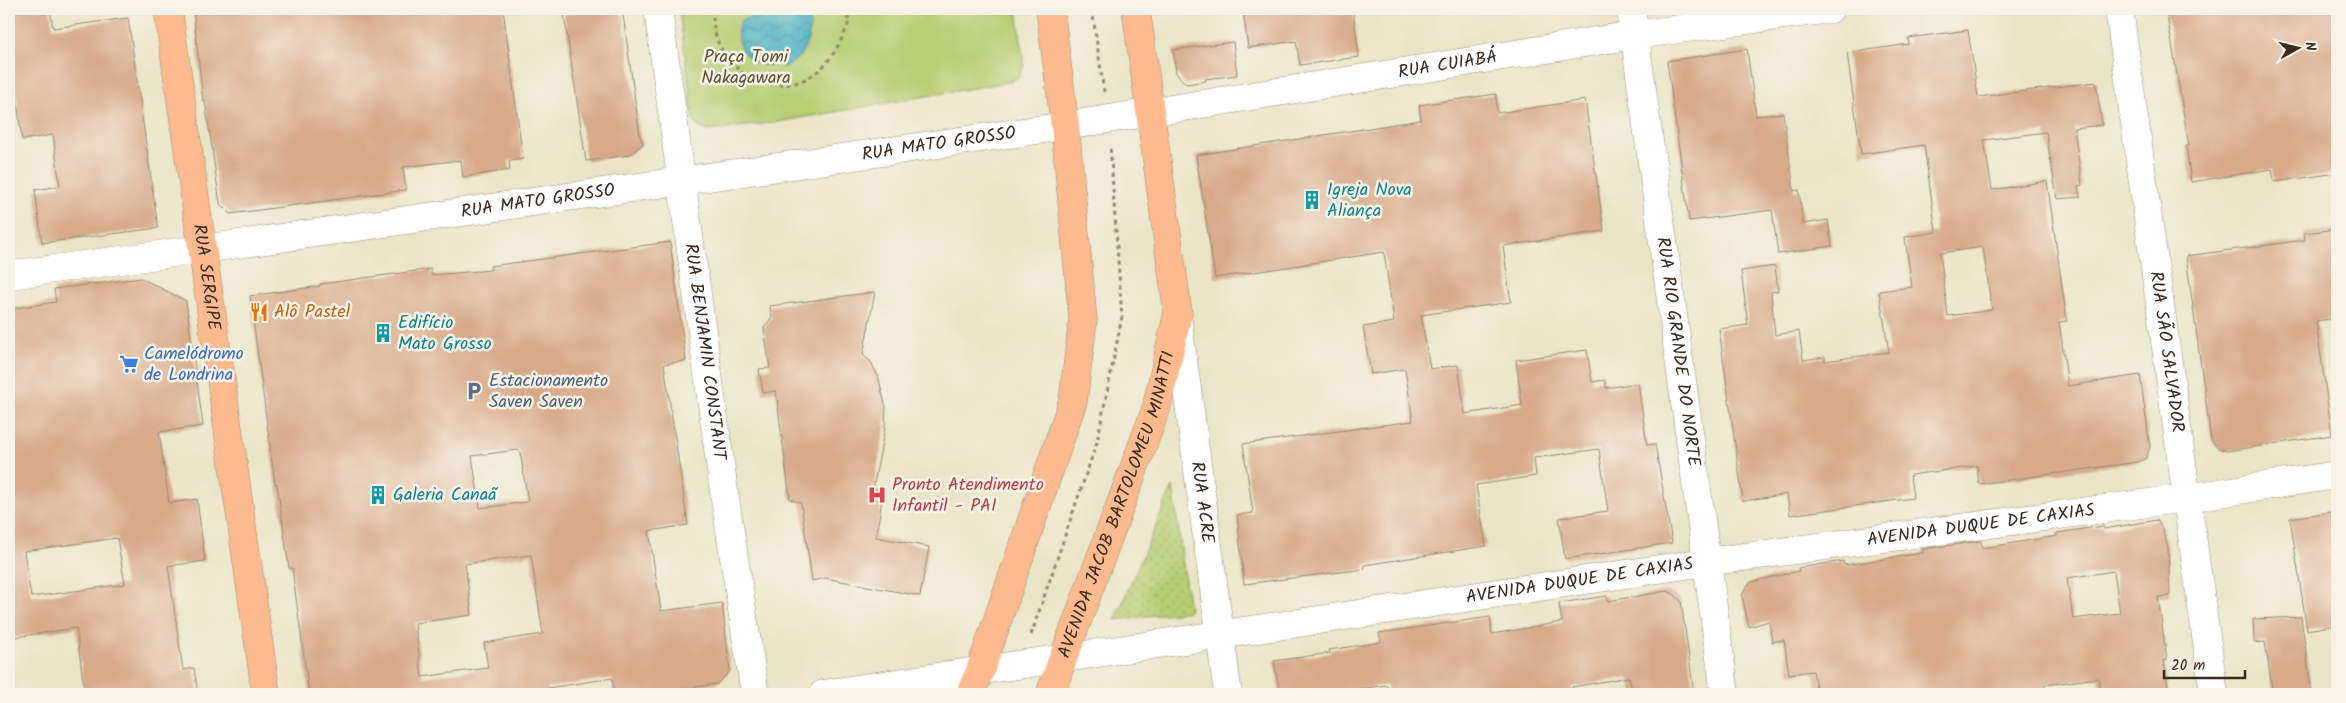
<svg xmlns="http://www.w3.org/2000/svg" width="2346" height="703" font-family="Kalam,sans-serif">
  <defs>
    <pattern id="grass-dots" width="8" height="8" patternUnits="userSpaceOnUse" patternTransform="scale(1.25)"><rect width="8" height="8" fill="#b7ce73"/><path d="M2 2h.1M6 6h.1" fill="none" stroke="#9eb163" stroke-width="1.8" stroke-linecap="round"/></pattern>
    <pattern id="water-waves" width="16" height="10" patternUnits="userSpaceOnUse" patternTransform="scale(1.25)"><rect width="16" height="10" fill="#42adc1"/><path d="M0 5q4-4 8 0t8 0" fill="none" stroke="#388d9c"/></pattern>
  </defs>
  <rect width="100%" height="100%" fill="#f7f3e8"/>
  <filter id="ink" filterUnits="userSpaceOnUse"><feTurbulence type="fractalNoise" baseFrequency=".02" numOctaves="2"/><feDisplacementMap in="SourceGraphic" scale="10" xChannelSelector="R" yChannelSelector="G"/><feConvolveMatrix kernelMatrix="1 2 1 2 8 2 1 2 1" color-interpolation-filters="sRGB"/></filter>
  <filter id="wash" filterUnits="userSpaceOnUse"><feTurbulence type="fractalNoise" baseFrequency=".0096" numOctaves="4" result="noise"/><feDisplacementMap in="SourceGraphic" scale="20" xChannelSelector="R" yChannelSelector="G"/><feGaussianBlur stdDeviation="1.12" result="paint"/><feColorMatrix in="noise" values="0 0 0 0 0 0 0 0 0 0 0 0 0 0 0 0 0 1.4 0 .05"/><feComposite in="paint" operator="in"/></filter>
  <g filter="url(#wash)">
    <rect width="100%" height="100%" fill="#ebe5c8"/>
    <path fill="url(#grass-dots)" stroke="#797c48" d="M1173,486L1189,611L1115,620Z"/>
    <path fill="#b7ce73" stroke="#797c48" d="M679,9H1017L1024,64L1019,77L1008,82L777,122L708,131L696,125L693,117Z"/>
    <path fill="url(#water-waves)" stroke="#3e6c70" d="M759,9H810C812,33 808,58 783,68L781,63C754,74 728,46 741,20L761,14Z"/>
    <g id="blocks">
      <g fill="#d8aa8a" fill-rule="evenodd">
        <path d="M9,9H50L53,28L128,18L158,228L42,243L35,190L60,186L53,135L22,140L12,62L9,63Z"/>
        <path d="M193,9H503L523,159L509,161L510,170L463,177L461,160L403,167L406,190L230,214L220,204L205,100L203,101Z"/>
        <path d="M599,9L604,11L613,9L623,15L640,136L643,144L629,155L586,161L564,14Z"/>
        <path d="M1243,9H1353L1359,57L1300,65L1296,41L1248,48Z"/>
        <path d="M2166,9H2337V123L2334,124L2337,173L2274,182L2272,169L2191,182L2186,146H2189Z"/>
        <path d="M1968,30L1978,97L2096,82L2102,125L2074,128L2082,185L2078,186L2080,197L2057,199L2046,132L1984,140L1992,190L2047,181L2067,321L2059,322L2068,386L2140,375L2150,447L2146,458L2138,462L1979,484L1977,466L1910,475L1913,498L1790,515L1787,494L1743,501L1719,329L1748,325L1741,271L1775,266L1778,291L1771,292L1775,335L1799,331L1803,360L1825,357V361L1889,352L1879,291L1912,287L1905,237L1936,232L1924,145L1861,154L1847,53L1909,44L1908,38ZM1983,247L1992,310L1948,316L1940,253Z"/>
        <path d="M1233,42L1237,75L1205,79L1206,81L1186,84L1176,73L1173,50Z"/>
        <path d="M1747,49L1756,116L1783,113L1794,191L1799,190L1803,224L1828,220L1832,246L1778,254L1772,210L1689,221L1667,61Z"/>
        <path d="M1496,94L1497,113L1585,100L1604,231L1503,246L1511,302L1421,315L1430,369L1458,365L1465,414L1522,405L1516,360L1587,350L1592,382L1605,380L1606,388L1638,383L1647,445L1655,444L1672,543L1565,559L1559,518L1608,511L1599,449L1534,458L1536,476L1476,485L1486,546L1364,565L1365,569L1244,584L1237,515L1253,513L1243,444L1413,421L1405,369L1371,374L1363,327L1394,322L1384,252L1215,278L1196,155L1421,120L1419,105Z"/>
        <path d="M2337,229V318L2316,321L2332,435L2227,451L2218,448L2211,440L2186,256L2305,240L2304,233Z"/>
        <path d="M670,242L686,361L664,364L688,525L649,531L661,611L722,603L730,671L717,684L645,694H614L612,678L548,688L549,694H309L292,568H289L277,484H275L250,296L320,286V284L431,269V275L491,270L490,266ZM517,450L520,451L528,502L480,508L472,456ZM531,555L543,634L484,643L488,668L422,677L415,623L472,615L465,564Z"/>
        <path d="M141,278L186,301L203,426L159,432L169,503L197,499L205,561L168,566L183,670L194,668L198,694H85L76,628L9,638V309L56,302L54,289ZM117,538L125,584L31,597L24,551Z"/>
        <path d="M875,292L863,355L871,362L878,376L886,408L885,427L873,489L883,493L876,537L929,547L920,596L825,578L812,581L801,503L790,499L776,391L763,393L759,369L770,368L764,328L772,317L770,306Z"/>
        <path d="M2337,511V625L2307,630L2290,518Z"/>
        <path d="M2157,520L2162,528L2168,549L2170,596L2158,597L2167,660L2164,661L2169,694H2101L2098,678L2044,685L2046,694H1817L1813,671L1789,674L1784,640L1772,642L1769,621L1749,627L1742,596L1746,587L1751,582L1799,571L1798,568L1843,561L1844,565L1923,553V549L1981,541L1982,548L2057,536V533L2103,526L2104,529ZM2114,571L2120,613L2073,619L2067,578Z"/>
        <path d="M1667,591L1674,594L1681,601L1694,694H1633L1629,677L1572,687L1573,694H1388L1387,685L1326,694H1280L1274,661L1330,653L1329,650L1381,642L1379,633L1490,617L1492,634L1562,622L1559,603L1607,596L1608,601Z"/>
        <path d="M2301,617L2312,694H2273L2265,642L2254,643L2253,619Z"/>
      </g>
    </g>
  </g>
  <g filter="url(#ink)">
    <use href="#blocks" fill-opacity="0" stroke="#938873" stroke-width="1"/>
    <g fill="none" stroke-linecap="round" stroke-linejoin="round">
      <g stroke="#938873" stroke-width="29">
        <g id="minor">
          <path id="s1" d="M658,9L724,492L755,694"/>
          <path id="s2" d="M1631,9L1725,694"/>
          <path id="s3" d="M2119,9L2214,694"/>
          <path id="s4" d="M9,275L203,249L1065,126L1634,35L1830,9"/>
          <path id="s5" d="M1178,322L1228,694"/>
          <path id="s6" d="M823,694L1706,562L2186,498L2337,475"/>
        </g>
      </g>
      <g stroke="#938873" stroke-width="29">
        <g id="major">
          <path id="s7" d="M168,9L266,694"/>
          <path d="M970,694L980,671L1073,401L1083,320L1065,126L1050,9"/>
          <path id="s8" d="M1050,694L1156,409L1178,313L1136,9"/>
        </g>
      </g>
      <g stroke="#938873" stroke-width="3" stroke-dasharray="4 4" stroke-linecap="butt">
        <path d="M714,9C706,61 766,104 811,76C832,63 841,41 850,20L836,9"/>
        <path d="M1092,9L1104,92"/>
        <path d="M1031,635L1097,442L1122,317L1110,145"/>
      </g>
      <use href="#minor" stroke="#fff" stroke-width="28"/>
      <use href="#major" stroke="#fcba8e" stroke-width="28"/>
    </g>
  </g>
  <defs>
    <g id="building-bare" transform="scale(1.5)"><path d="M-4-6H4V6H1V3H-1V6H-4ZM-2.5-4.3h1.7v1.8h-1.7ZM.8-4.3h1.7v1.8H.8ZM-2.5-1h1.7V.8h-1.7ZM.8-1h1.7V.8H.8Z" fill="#0f9aa8" stroke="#f7f3e8" stroke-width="2.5" paint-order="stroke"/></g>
    <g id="restaurant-bare" transform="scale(1.5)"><path d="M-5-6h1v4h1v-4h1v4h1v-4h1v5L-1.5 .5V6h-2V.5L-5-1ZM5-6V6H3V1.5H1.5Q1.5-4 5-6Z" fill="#e8710a" stroke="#f7f3e8" stroke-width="2.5" paint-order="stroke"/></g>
    <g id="supermarket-bare" transform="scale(1.5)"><path d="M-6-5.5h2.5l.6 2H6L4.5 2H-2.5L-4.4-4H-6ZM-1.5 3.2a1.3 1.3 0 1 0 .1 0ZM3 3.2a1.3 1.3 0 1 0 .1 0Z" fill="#3f7fe0" stroke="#f7f3e8" stroke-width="2.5" paint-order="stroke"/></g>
    <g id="parking-bare" transform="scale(1.5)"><path d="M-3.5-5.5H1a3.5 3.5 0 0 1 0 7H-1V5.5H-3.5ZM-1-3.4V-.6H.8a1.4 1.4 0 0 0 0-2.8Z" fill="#5c6f8a" stroke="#f7f3e8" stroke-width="2.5" paint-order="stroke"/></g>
    <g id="hospital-bare" transform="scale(1.5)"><path d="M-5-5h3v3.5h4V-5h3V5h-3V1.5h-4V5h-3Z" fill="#e0444e" stroke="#f7f3e8" stroke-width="2.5" paint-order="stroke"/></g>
  </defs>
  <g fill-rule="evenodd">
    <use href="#building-bare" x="1312" y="200"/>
    <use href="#restaurant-bare" x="259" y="312"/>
    <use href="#building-bare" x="383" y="333"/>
    <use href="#supermarket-bare" x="129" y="364"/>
    <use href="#parking-bare" x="474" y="391"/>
    <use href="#building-bare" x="378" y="495"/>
    <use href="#hospital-bare" x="877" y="495"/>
  </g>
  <g text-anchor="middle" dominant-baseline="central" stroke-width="5" stroke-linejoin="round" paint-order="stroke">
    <g font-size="18" fill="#5a5333" stroke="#f7f3e8">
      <text x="746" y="57">Praça Tomi<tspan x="746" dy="21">Nakagawara</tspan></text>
    </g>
    <g font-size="18" fill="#3b2a1e" stroke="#f7f3e8">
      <text stroke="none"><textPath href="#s4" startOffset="1454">RUA CUIABÁ</textPath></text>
      <text stroke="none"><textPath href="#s4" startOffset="939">RUA MATO GROSSO</textPath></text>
      <text stroke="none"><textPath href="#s4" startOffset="534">RUA MATO GROSSO</textPath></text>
      <text stroke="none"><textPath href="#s7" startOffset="271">RUA SERGIPE</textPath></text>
      <text stroke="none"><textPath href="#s1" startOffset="346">RUA BENJAMIN CONSTANT</textPath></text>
      <text stroke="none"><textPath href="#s2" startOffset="346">RUA RIO GRANDE DO NORTE</textPath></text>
      <text stroke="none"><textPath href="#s3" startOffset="346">RUA SÃO SALVADOR</textPath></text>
      <text stroke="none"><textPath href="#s8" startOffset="201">AVENIDA JACOB BARTOLOMEU MINATTI</textPath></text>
      <text stroke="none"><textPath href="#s5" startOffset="182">RUA ACRE</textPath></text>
      <text stroke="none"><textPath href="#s6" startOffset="1170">AVENIDA DUQUE DE CAXIAS</textPath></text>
      <text stroke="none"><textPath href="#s6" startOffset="765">AVENIDA DUQUE DE CAXIAS</textPath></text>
    </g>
    <g font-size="18" fill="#0d838f" stroke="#f7f3e8" text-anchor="start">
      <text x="1327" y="190">Igreja Nova<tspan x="1327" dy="21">Aliança</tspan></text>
      <text x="398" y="323">Edifício<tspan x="398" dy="21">Mato Grosso</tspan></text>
      <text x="393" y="495">Galeria Canaã</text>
    </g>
    <g font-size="18" fill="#c56008" stroke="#f7f3e8" text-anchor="start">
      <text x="274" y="312">Alô Pastel</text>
    </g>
    <g font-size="18" fill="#366cbe" stroke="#f7f3e8" text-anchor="start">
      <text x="144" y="354">Camelódromo<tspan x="144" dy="21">de Londrina</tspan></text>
    </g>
    <g font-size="18" fill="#4e5e75" stroke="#f7f3e8" text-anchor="start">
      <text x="489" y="381">Estacionamento<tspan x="489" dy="21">Saven Saven</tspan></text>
    </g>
    <g font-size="18" fill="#be3a42" stroke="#f7f3e8" text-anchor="start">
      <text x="892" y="485">Pronto Atendimento<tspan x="892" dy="21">Infantil - PAI</tspan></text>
    </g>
  </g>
  <rect width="2346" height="703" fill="none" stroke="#f7f3e8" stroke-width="30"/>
  <g transform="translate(2298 48) rotate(82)" stroke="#f7f3e8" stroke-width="4" paint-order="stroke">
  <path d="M0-4L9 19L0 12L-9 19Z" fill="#3b2a1e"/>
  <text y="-8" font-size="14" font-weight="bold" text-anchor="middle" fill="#3b2a1e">N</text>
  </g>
  <path d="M2164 670v8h81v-8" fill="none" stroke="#3b2a1e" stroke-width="2.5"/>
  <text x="2171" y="670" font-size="15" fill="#3b2a1e" stroke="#f7f3e8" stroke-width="4" paint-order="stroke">20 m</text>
</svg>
